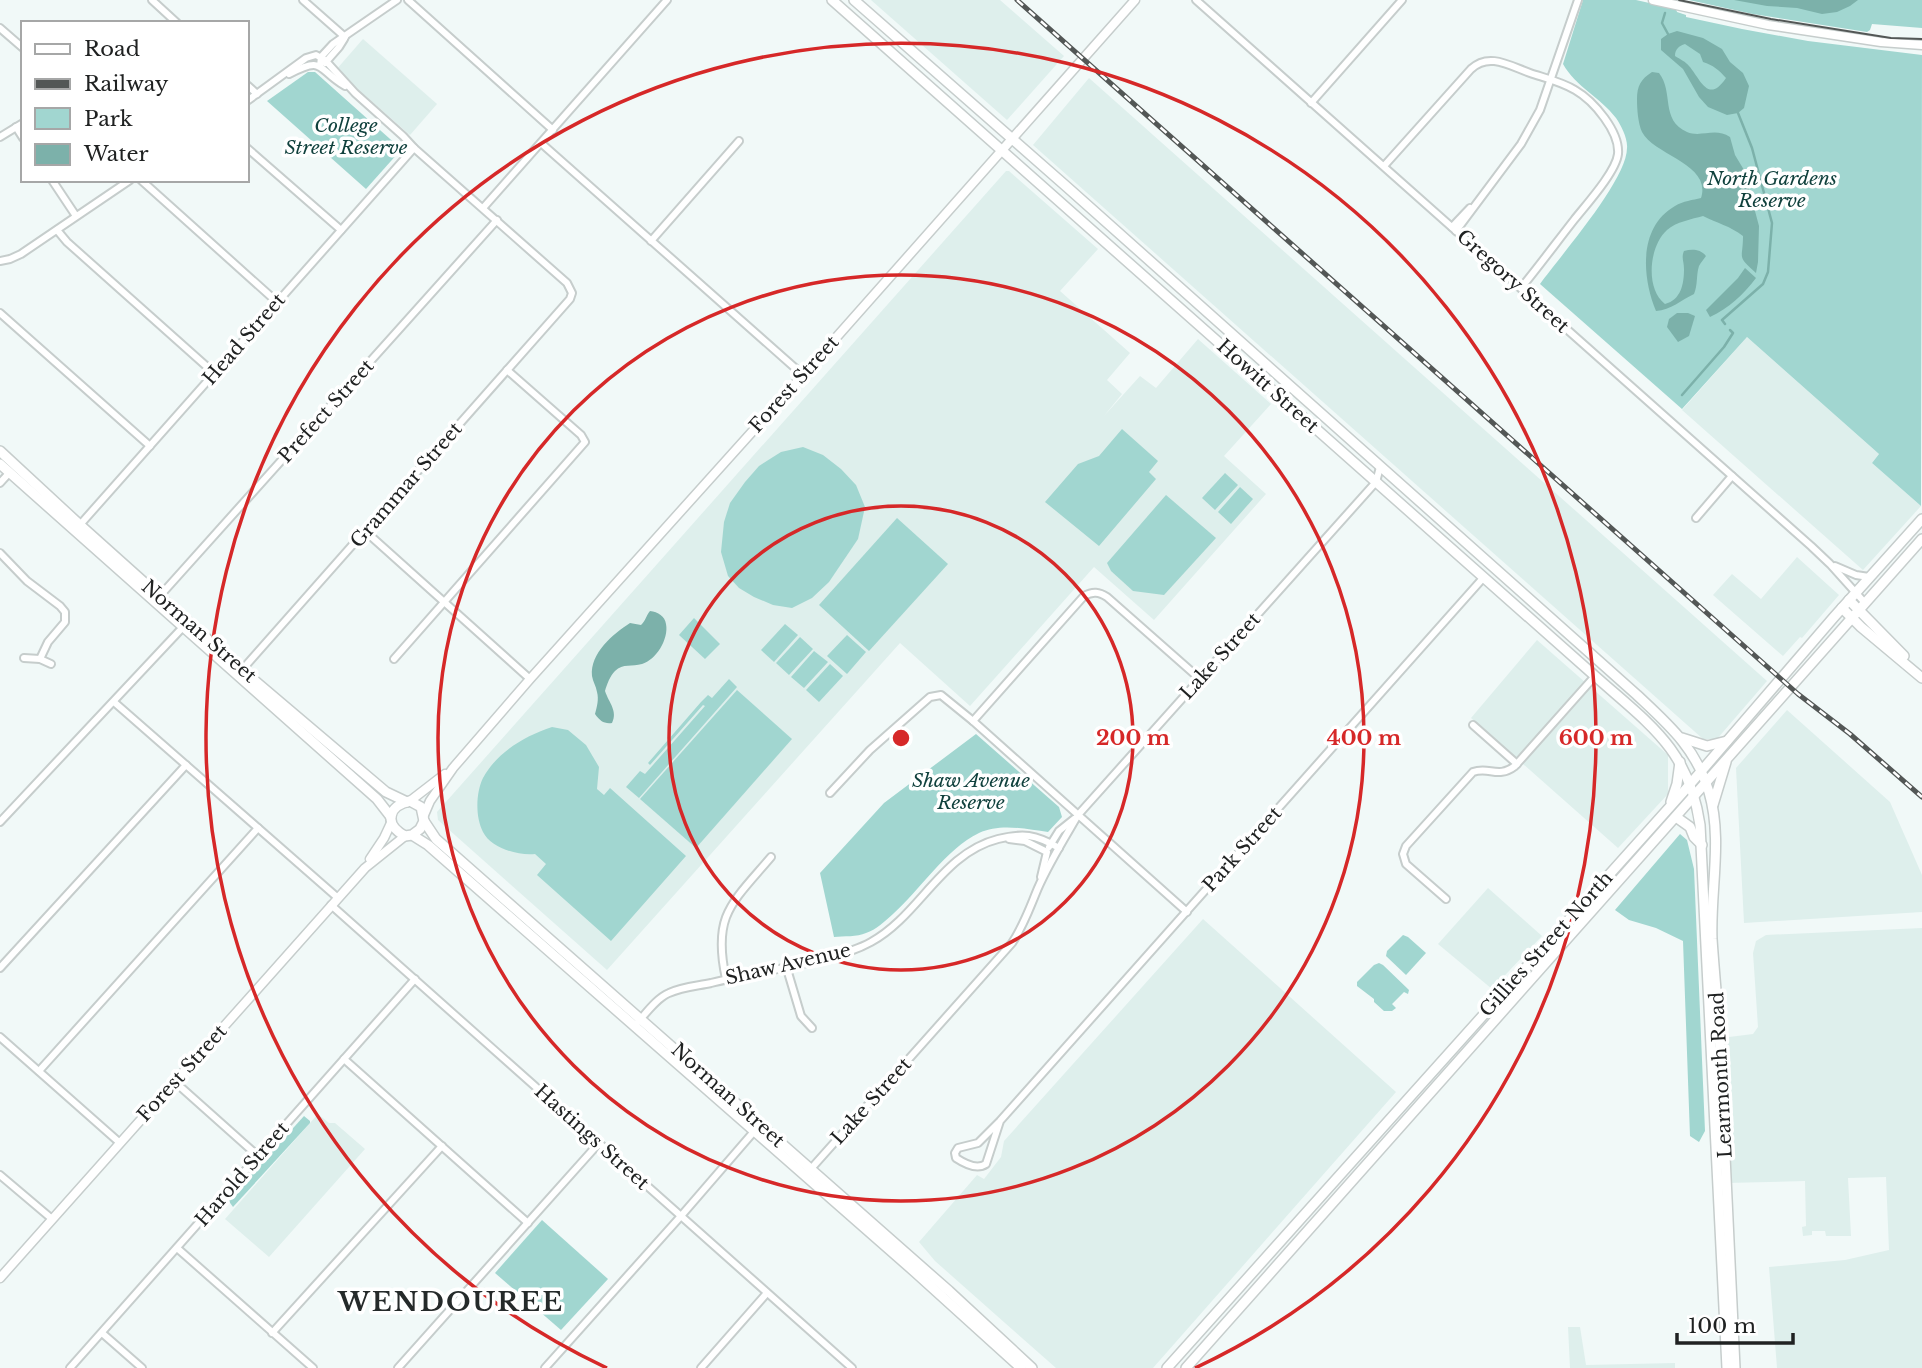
<svg xmlns="http://www.w3.org/2000/svg" width="1922" height="1368" font-family="'Libre Baskerville',serif">
  <rect width="100%" height="100%" fill="#f1f9f8"/>
  <g fill="#deefec">
    <path d="M871,0H1000L1064,56L1007,120Z"/>
    <path d="M363,39L437,104L410,135L336,70Z"/>
    <path d="M1089,78L1767,681L1717,739H1703L1033,145Z"/>
    <path d="M1006,171H1009L1098,249L1060,291L1130,353L1107,380L1122,394L1104,416L1140,376L1156,388L1198,339L1271,404L1224,456L1266,494L1154,620L1094,567L970,706L900,643L607,970L438,820L437,812Z"/>
    <path d="M1747,337L1879,454L1872,463L1921,506L1863,570L1682,410Z"/>
    <path d="M1797,557L1839,595L1802,638L1800,637L1783,656L1713,595L1732,574L1761,599Z"/>
    <path d="M1537,640L1668,755V794L1618,848L1471,718Z"/>
    <path d="M1787,710L1890,802L1922,875V912L1744,923L1736,768Z"/>
    <path d="M1488,888L1542,936L1492,989L1438,944Z"/>
    <path d="M1203,919L1396,1092L1153,1368H1056L935,1261L919,1242L977,1175L984,1179L1001,1157L1004,1141Z"/>
    <path d="M1922,928V1368H1777L1769,1267L1845,1260L1889,1250L1886,1177L1848,1178L1851,1236H1826L1825,1231H1812V1235L1803,1236L1802,1227L1806,1226L1805,1181L1726,1183L1719,1044L1729,1037L1753,1034L1758,1027L1753,953L1756,941L1766,935Z"/>
    <path d="M318,1114L329,1123H335L365,1149L269,1257L225,1219Z"/>
    <path d="M1568,1327H1580L1586,1365L1675,1363V1368H1570Z"/>
  </g>
  <g fill="#a1d6d0">
    <path d="M1583,0H1636L1676,9L1677,12L1686,15V17L1742,29L1808,41L1922,55L1921,506L1872,463L1879,454L1747,337L1682,409L1540,284C1561,255 1627,180 1627,148C1628,139 1621,125 1616,118C1600,97 1576,87 1563,64Z"/>
    <path d="M1689,0H1922V28L1872,24L1870,30L1867,32L1753,14Z"/>
    <path d="M308,72H315L399,147V152L366,189L267,101Z"/>
    <path d="M1122,429L1158,461L1149,472L1156,479L1099,546L1045,502L1078,464L1099,456Z"/>
    <path d="M803,447L823,455L841,469L856,485L865,507L858,539L829,582L812,598L792,608L773,605L754,597L739,588L728,576L721,552L724,522L730,503L745,482L759,466L781,452Z"/>
    <path d="M1225,473L1238,485L1215,510L1202,498Z"/>
    <path d="M1240,487L1253,499L1231,524L1218,512Z"/>
    <path d="M1166,495L1216,538L1164,595L1133,591L1111,571L1107,563Z"/>
    <path d="M897,518L948,564L869,651L819,605Z"/>
    <path d="M694,618L720,644L705,659L679,635Z"/>
    <path d="M785,624L798,635L774,662L761,650Z"/>
    <path d="M847,635L866,652L847,674L827,656Z"/>
    <path d="M800,637L813,649L789,675L776,663Z"/>
    <path d="M814,651L828,662L804,688L791,677Z"/>
    <path d="M830,664L843,676L819,702L806,690Z"/>
    <path d="M729,679L737,687L639,798L626,787L640,771L645,774L705,706L703,705L650,765L648,763L701,702L708,695L712,698Z"/>
    <path d="M737,690L792,739L696,848L640,799Z"/>
    <path d="M552,727L568,730L586,745L599,767L597,789L604,795L610,788L686,856L611,941L537,875L546,864L535,854C518,856 491,848 483,832C475,817 476,792 483,778C497,752 525,736 552,727Z"/>
    <path d="M976,734L1059,807L1062,817L1048,832C1026,829 1000,823 979,833C946,849 920,890 893,914C885,921 876,930 866,933C857,937 844,936 834,937L820,873L884,803Z"/>
    <path d="M1680,834L1687,840L1694,869L1705,1131L1699,1142L1690,1136L1683,941L1656,928L1629,920L1615,910Z"/>
    <path d="M1403,935L1408,937L1426,953L1406,975L1386,956L1387,951Z"/>
    <path d="M1379,963L1383,965L1409,990L1408,994L1404,992L1392,1004L1396,1008L1392,1011H1384L1374,1002V999L1357,986V982L1374,965Z"/>
    <path d="M304,1116L310,1121V1123L233,1207L228,1200Z"/>
    <path d="M542,1220L608,1279L561,1330L495,1273Z"/>
  </g>
  <g fill="#7cb1aa" fill-rule="evenodd">
    <path d="M1734,0H1858L1850,6L1837,12L1822,14L1797,8L1767,6Z"/>
    <path d="M1677,31L1703,38L1722,49L1730,62L1743,73L1749,86L1744,108L1738,113L1727,115L1708,107L1699,97L1683,69L1661,50V39L1668,34ZM1685,44L1700,54L1703,62C1713,65 1719,70 1726,78C1708,105 1700,78 1689,66C1686,62 1680,59 1675,56C1675,49 1679,46 1685,44Z"/>
    <path d="M1652,72L1659,73C1674,92 1660,120 1687,132C1701,138 1715,127 1730,137L1735,155L1744,170L1759,226L1758,262L1756,273C1736,255 1743,260 1743,236C1730,226 1717,223 1703,216C1692,219 1676,222 1667,230C1649,246 1645,289 1665,304C1681,300 1684,284 1684,269C1684,261 1681,258 1684,251C1692,249 1700,249 1706,256C1704,259 1701,262 1699,266C1696,275 1698,285 1694,294C1681,300 1671,310 1656,311C1642,278 1638,227 1675,206C1683,201 1693,200 1701,198C1712,164 1655,156 1642,132C1638,123 1637,109 1637,99C1637,86 1641,79 1652,72Z"/>
    <path d="M1745,268L1756,278C1743,295 1729,308 1710,317L1706,310L1738,278Z"/>
    <path d="M1677,313H1688L1695,316L1689,336L1678,342L1667,327L1669,319Z"/>
    <path d="M650,611C658,612 665,616 666,624C669,639 656,660 642,664C632,667 623,663 615,671C610,676 607,684 605,691C609,703 618,711 612,723C604,724 600,721 595,714C597,707 599,699 597,692C596,686 593,682 592,676C590,653 613,634 630,623L641,625C646,620 646,616 650,611Z"/>
  </g>
  <g fill="none" stroke-linecap="round" stroke-linejoin="round">
    <g stroke="#7cb1aa" stroke-width="2.5">
      <path d="M1665,13L1662,23L1668,34"/>
      <path d="M1725,324L1722,320L1763,284L1768,272L1772,223L1752,148L1738,113"/>
      <path d="M1682,395L1724,347L1733,333L1730,330"/>
    </g>
    <g stroke="#c6cdcc" stroke-width="10">
      <g id="minor">
        <path d="M152,0L177,23"/>
        <path d="M303,0L345,37"/>
        <path d="M408,0L553,130"/>
        <path d="M1196,0L1811,546L1830,564L1865,603"/>
        <path d="M0,28L23,48"/>
        <path d="M325,63L339,47L344,39"/>
        <path d="M320,66L321,57L333,44L397,0"/>
        <path d="M289,74C325,55 316,69 345,86"/>
        <path d="M247,85L257,94"/>
        <path d="M1311,103L1402,0"/>
        <path d="M16,127L23,138"/>
        <path d="M0,137L23,123"/>
        <path d="M541,143L803,375"/>
        <path d="M247,148L341,230"/>
        <path d="M1384,166L1471,69C1489,52 1510,66 1530,73C1545,78 1562,82 1575,90C1594,101 1620,132 1618,154C1616,172 1585,206 1574,220C1556,243 1539,266 1521,288"/>
        <path d="M52,180L76,216"/>
        <path d="M141,180L277,302"/>
        <path d="M483,208L667,0"/>
        <path d="M1452,227L1470,208"/>
        <path d="M57,230L67,242L214,373"/>
        <path d="M1456,231L1521,144L1540,110L1578,0"/>
        <path d="M651,241L739,141"/>
        <path d="M0,261L10,259L21,254L130,180"/>
        <path d="M0,313L150,446"/>
        <path d="M0,483L10,472"/>
        <path d="M1696,518L1732,476"/>
        <path d="M78,527L414,148"/>
        <path d="M365,531L530,679"/>
        <path d="M0,553L27,581L60,606L65,612V622L48,642L40,659"/>
        <path d="M1835,566L1856,575L1869,577"/>
        <path d="M158,598L497,220"/>
        <path d="M24,658L40,659L51,664"/>
        <path d="M394,659L585,442L581,435L507,370"/>
        <path d="M241,671L570,299L572,293L567,283L414,148L403,136L355,93L325,60L316,55L306,58L247,101"/>
        <path d="M114,702L338,898"/>
        <path d="M973,721L1084,596C1093,591 1099,592 1107,597L1200,679"/>
        <path d="M1473,725L1517,764"/>
        <path d="M830,793L870,750L930,697L941,695L973,721L1187,912"/>
        <path d="M0,822L184,626"/>
        <path d="M1009,839L1025,841L1047,852L1041,877"/>
        <path d="M1049,847L1059,831L1074,819"/>
        <path d="M1446,899L1406,864L1403,854L1406,846L1473,772C1489,766 1498,779 1515,766L1595,676"/>
        <path d="M331,905L852,1368"/>
        <path d="M0,968L186,765"/>
        <path d="M787,969L801,1016L812,1028"/>
        <path d="M726,979C712,915 732,903 771,857"/>
        <path d="M638,1022C647,1012 657,998 669,993C682,987 697,986 711,983C747,974 784,969 820,960C838,955 855,951 871,942C919,916 942,853 998,839C1023,833 1035,834 1059,848"/>
        <path d="M0,1037L120,1143"/>
        <path d="M344,1059L528,1223"/>
        <path d="M39,1071L258,828"/>
        <path d="M175,1082L258,1156"/>
        <path d="M1000,1121L986,1164C977,1170 965,1164 956,1158L955,1153L958,1148L978,1143L1000,1121L1484,577"/>
        <path d="M809,1171L1012,943C1024,925 1030,907 1038,888C1049,863 1064,839 1078,815L1376,482L1380,467"/>
        <path d="M0,1175L52,1219"/>
        <path d="M177,1248L313,1368"/>
        <path d="M102,1333L142,1368"/>
        <path d="M272,1333L442,1146"/>
        <path d="M70,1368L415,979"/>
        <path d="M398,1368L599,1143"/>
        <path d="M545,1368L681,1216L757,1128"/>
        <path d="M701,1368L767,1293"/>
      </g>
    </g>
    <g stroke="#c6cdcc" stroke-width="11">
      <g id="tertiary">
        <path d="M1653,0L1768,25L1881,42L1922,45"/>
        <path d="M410,801L445,774"/>
        <path d="M424,815L430,801L453,768L530,679L803,375L1135,0"/>
        <path d="M370,859L384,838L391,823"/>
        <path d="M0,1278L365,868L405,836"/>
      </g>
    </g>
    <g stroke="#c6cdcc" stroke-width="12">
      <g id="secondary">
        <path d="M832,0L1595,676C1649,724 1689,749 1700,825L1727,1368"/>
        <path d="M854,0L1067,187L1637,695C1669,725 1696,748 1709,792C1723,839 1710,891 1712,939C1714,969 1717,999 1719,1029C1725,1142 1729,1255 1735,1368"/>
        <path d="M0,451L80,525L242,670L386,792L407,802"/>
        <path d="M0,464L377,799L391,817"/>
        <path d="M1849,600L1904,656"/>
        <path d="M1842,608L1861,627L1922,678"/>
        <path d="M1682,738L1707,746L1727,741"/>
        <path d="M1671,802L1677,784L1680,762"/>
        <path d="M1713,805L1726,762"/>
        <path d="M1676,817L1690,827L1694,837L1702,845"/>
        <path d="M424,821L436,839L949,1291L1032,1368"/>
        <path d="M412,835L420,829L424,821L421,807L410,801C387,806 384,825 405,836L412,835L428,845L915,1272L1021,1368"/>
        <path d="M1167,1368L1685,790L1834,617L1922,519"/>
        <path d="M1186,1368L1922,539"/>
      </g>
    </g>
    <use href="#minor" stroke="#fff" stroke-width="6"/>
    <use href="#tertiary" stroke="#fff" stroke-width="8"/>
    <use href="#secondary" stroke="#fff" stroke-width="9"/>
    <path stroke="#535756" stroke-width="2" d="M1679,0L1771,19L1891,38L1922,39"/>
    <g stroke="#535756" stroke-width="5">
      <path id="rail" d="M1017,0L1798,694L1850,734L1922,797"/>
    </g>
    <use href="#rail" stroke="#fff" stroke-width="2.5" stroke-dasharray="8" stroke-linecap="butt"/>
  </g>
  <g fill="none" stroke="#d62828" stroke-width="3.5">
    <circle cx="901" cy="738" r="232"/>
    <circle cx="901" cy="738" r="463"/>
    <path d="M607 1368A695 695 0 1 1 1195 1368"/>
  </g>
  <g text-anchor="middle" dominant-baseline="central" stroke-width="7" stroke-linejoin="round" paint-order="stroke">
    <g font-size="19" font-style="italic" fill="#10413d" stroke="#fff">
      <text x="346" y="125">College<tspan x="346" dy="22">Street Reserve</tspan></text>
      <text x="1772" y="178">North Gardens<tspan x="1772" dy="22">Reserve</tspan></text>
      <text x="971" y="780">Shaw Avenue<tspan x="971" dy="22">Reserve</tspan></text>
    </g>
    <g font-size="19" fill="#202222" stroke="#fff">
      <text transform="translate(1513 281) rotate(42)">Gregory Street</text>
      <text transform="translate(244 339) rotate(-49)">Head Street</text>
      <text transform="translate(794 384) rotate(-48)">Forest Street</text>
      <text transform="translate(1268 386) rotate(42)">Howitt Street</text>
      <text transform="translate(326 411) rotate(-48)">Prefect Street</text>
      <text transform="translate(406 485) rotate(-49)">Grammar Street</text>
      <text transform="translate(199 631) rotate(41)">Norman Street</text>
      <text transform="translate(1220 656) rotate(-48)">Lake Street</text>
      <text transform="translate(1242 849) rotate(-48)">Park Street</text>
      <text transform="translate(1546 944) rotate(-48)">Gillies Street North</text>
      <text transform="translate(788 964) rotate(-13)">Shaw Avenue</text>
      <text transform="translate(182 1073) rotate(-48)">Forest Street</text>
      <text transform="translate(1721 1075) rotate(-93)">Learmonth Road</text>
      <text transform="translate(728 1095) rotate(42)">Norman Street</text>
      <text transform="translate(871 1101) rotate(-48)">Lake Street</text>
      <text transform="translate(592 1137) rotate(42)">Hastings Street</text>
      <text transform="translate(242 1174) rotate(-49)">Harold Street</text>
    </g>
    <g font-size="26" font-weight="bold" letter-spacing="2" fill="#252a2a" stroke="#fff">
      <text x="451" y="1302">WENDOUREE</text>
    </g>
  </g>
  <circle cx="901" cy="738" r="10" fill="#d62828" stroke="#fff" stroke-width="3.5"/>
  <g font-size="21" text-anchor="middle" font-weight="bold" fill="#d62828" stroke="#fff" stroke-width="7" stroke-linejoin="round" paint-order="stroke">
    <text x="1133" y="745">200 m</text>
    <text x="1364" y="745">400 m</text>
    <text x="1596" y="745">600 m</text>
  </g>
  <rect x="21" y="21" width="228" height="161" fill="#ffffff" stroke="#a6a7a7" stroke-width="2"/>
  <rect x="35" y="44" width="35" height="10" fill="#ffffff" stroke="#a6a7a7" stroke-width="2"/>
  <text x="84" y="56" font-size="21" fill="#202222">Road</text>
  <rect x="35" y="79" width="35" height="10" fill="#535756" stroke="#a6a7a7" stroke-width="2"/>
  <text x="84" y="91" font-size="21" fill="#202222">Railway</text>
  <rect x="35" y="108" width="35" height="21" fill="#a1d6d0" stroke="#a6a7a7" stroke-width="2"/>
  <text x="84" y="126" font-size="21" fill="#202222">Park</text>
  <rect x="35" y="144" width="35" height="21" fill="#7cb1aa" stroke="#a6a7a7" stroke-width="2"/>
  <text x="84" y="161" font-size="21" fill="#202222">Water</text>
  <path d="M1677 1333v10h116v-10" fill="none" stroke="#202222" stroke-width="3.5"/>
  <text x="1688" y="1333" font-size="21" fill="#202222" stroke="#ffffff" stroke-width="5" paint-order="stroke">100 m</text>
</svg>
